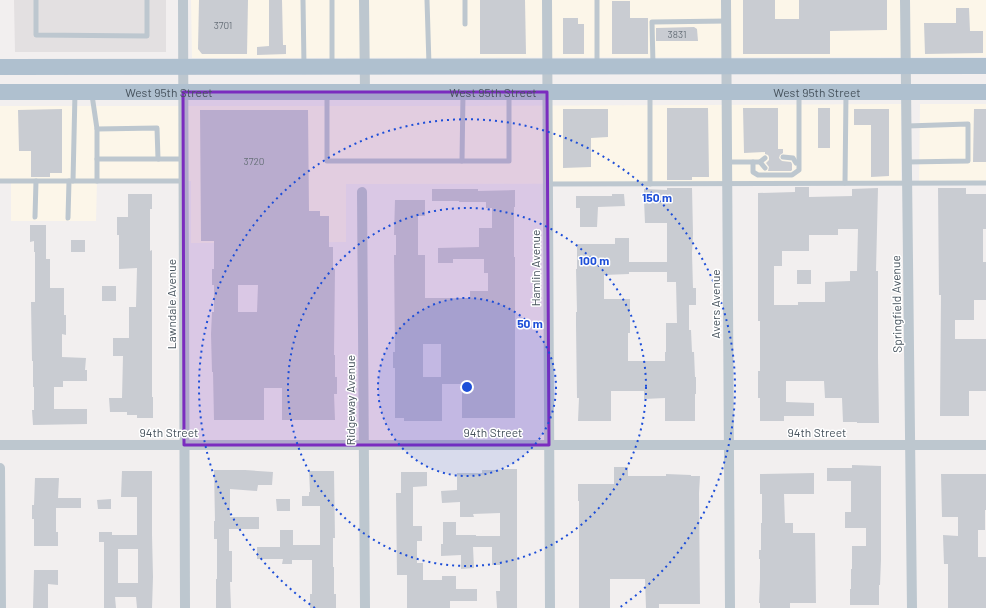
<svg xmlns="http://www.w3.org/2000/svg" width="986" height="608" font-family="Barlow,sans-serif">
  <rect width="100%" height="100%" fill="#f2efef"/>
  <g fill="#fcf6e9">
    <path d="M191,0H986V57L192,58Z"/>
    <path d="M901,104V183L346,184V242L191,243V181H97L96,221H11V181H0V106H469Z"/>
    <path d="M920,104H986V183H919Z"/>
  </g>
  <path fill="#e3e0e1" d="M14,0H166V52H15Z"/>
  <g fill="#c9ccd2" fill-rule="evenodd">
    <path d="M199,0H248L247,54H202L198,49Z"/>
    <path d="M269,0H282L283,45H286V54L257,55V47L269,46Z"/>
    <path d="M480,0H525L526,54H480Z"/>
    <path d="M743,0H775V19H799V0H887V30L830,31V54H743Z"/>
    <path d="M612,1H630V18H648V54H612Z"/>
    <path d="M956,8H969L970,31H983V53L925,54L924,23H956Z"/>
    <path d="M563,18H578V24H584V54H563Z"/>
    <path d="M694,27L697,29L698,41H656V28Z"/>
    <path d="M667,108H708L709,177H692V180H667Z"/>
    <path d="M743,108H778V149H783V153L780,155L779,158L782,161L791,162L792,164V170L791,171H768L769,167L766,163L769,160V157L768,155L765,154V152L744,153Z"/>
    <rect x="818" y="108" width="12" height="40"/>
    <path d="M62,109V173H50V177H31V151H19L18,110Z"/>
    <path d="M563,109H608V137L591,138V167L563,168Z"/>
    <path d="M854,109H889V176L871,177V125H854Z"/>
    <path d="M974,109H986V162H973Z"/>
    <path d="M200,110H308L309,211H320V216H329V247H333V269H335L334,355H335V377H337V394H334L335,420H282V388H264V420H214L213,372H212L211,334L212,312H214V285H212V269H214V241H201ZM238,285H258L257,312H238Z"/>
    <path d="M795,187H809V197L852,196V189L878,188L876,271H878V358L879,423H857V422H843L842,398H825L824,381H786V402L814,403V416H784V421H760V398H758V371H760V321H758V193L795,192ZM838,229H858L857,271H850V281L825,282V302H798V305H774V266H782V251H809V235H838Z"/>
    <path d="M667,188H692L693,234L692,253L693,288H696V305H689V330H691L692,352H694L695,377H696V394H695V421H665V398L644,399V391H611V421H578L579,398H577L576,325V312H577L576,269H577V244H615V238H629V262H667V223H645L644,200V189L667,190ZM629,272H667V282H676L677,323H666V352H665V361H628V333H630V299H604V275L629,274Z"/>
    <path d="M938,188H966V194H986V229H983V262H986V300H974V320H955V339H986V391H969V416H940L941,295H939Z"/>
    <path d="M432,189H478V191L515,190V207H514V257H515V418H462V386H460V384H442V421H404V418H395V368H393V352H395L394,255H396V235H394L395,200H425V216H418V255H425V298H470V291H488V273H484V259H453V263H438V248L479,247V228H492V208H486V202H459V201H432ZM423,344H441V377H423Z"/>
    <path d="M128,194H152V209H150V251L152,250V397H153V418H137V415H127V412H110L109,398H122L123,356H113V338H129V307H136L137,268L119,269V235H117V217H128Z"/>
    <path d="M612,194H624L625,206L598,207L597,227H580V208H576V196H612Z"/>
    <path d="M30,225H46V259H50V288H64V315H66V335L62,334V357L86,358L85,370H87V381H63V387H54V409H87V424L33,425L32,410H34V387H33V361H32L31,302H35V252H34V241L30,242Z"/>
    <rect x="71" y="240" width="14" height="12"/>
    <rect x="797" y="270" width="14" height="14"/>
    <rect x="102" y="286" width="14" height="15"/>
    <path d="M852,465L881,466V560L880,585H879V605H850V589H851V569H852V546H866V528H845V512H851V481H827V468H852Z"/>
    <path d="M614,467H628V476H666V474L691,475V476H700L699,493L700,604H659V608H646L645,579H610V608H579V501H578V484H614Z"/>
    <path d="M502,469H517V608H497L496,591H500V565H492V547H473L474,568L461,569V555L441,556V544H443V522H456V535H476V536H500V513L473,514L474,517H460V502L442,503L441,491L457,490V473H482V470H502Z"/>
    <path d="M214,470H245L273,472L272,485H258L257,491L230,489V517H259V529H229V551H232V582H230L231,608H216V579H217V539H214V521H215Z"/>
    <path d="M122,471H152V535L153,577L152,608H137L136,597H115L116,608H104V542H99V532H112V535H137V497H121ZM118,549H138V583H118Z"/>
    <path d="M309,471H334L335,538H333V567H334V594H336V608H310V594H312V560H292V564H282L283,559H257V547H280V530H293V545H320V506H302V496H309V492H310Z"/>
    <path d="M401,472H427V486L413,487V526H422V541H417V563H423V580H442V576H456V589H477V601H450V608H407V575H397L396,493H401Z"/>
    <path d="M814,473V494H784L785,523H793V533H815L816,603H790V608H760V603H759L760,579V559H759V550H761V523H762V494H760V474Z"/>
    <path d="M941,474H986V510H985V530H978V557H986V608H948V564H944L943,535L958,536V517H942Z"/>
    <path d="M35,478H59L58,498H81V508H56V532H58V546H34V519H32V505H34Z"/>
    <path d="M111,499V509H98L97,500Z"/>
    <path d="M276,499H290V511H277Z"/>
    <path d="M34,570H58V585L48,584V608H33Z"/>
  </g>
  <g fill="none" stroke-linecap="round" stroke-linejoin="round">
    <g stroke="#bdc7cf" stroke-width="5">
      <path d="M36,0V35L147,36V0"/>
      <path d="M303,0L304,65"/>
      <path d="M427,0L429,65"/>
      <path d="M597,0V65"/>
      <path d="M465,24V0"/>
      <path d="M332,65V0"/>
      <path d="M653,65L652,22L727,21"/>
      <path d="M92,95L97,129V159H184"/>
      <path d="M327,95V161H509V93"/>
      <path d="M907,126L968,124V161L907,162"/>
      <path d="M97,129L157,128L158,159"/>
      <path d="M783,157L793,158L796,163"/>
      <path d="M97,159V181"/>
      <path d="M462,161L463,94"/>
      <path d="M727,162H753V172L758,175H792L799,170V94"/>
      <path d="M753,162H760L765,168"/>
      <path d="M760,162L765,158"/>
      <path d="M0,181H184"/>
      <path d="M73,181L75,93"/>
      <path d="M845,183L846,94"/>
      <path d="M548,184L986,183"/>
      <path d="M650,184V95"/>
      <path d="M35,217L36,181"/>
      <path d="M68,218L69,181"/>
    </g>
    <g stroke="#bdc7cf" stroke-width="10">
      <path d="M183,0L185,608"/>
      <path d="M364,0L365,92"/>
      <path d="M547,0L550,608"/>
      <path d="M726,0L730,608"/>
      <path d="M905,0L912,608"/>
      <path d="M362,192L365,608"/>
      <path d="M0,445H986"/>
      <path d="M0,468L1,608"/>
    </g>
    <g stroke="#afc0cf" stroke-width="16">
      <path d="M0,67L986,66"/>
      <path id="s1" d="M0,92H986"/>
    </g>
  </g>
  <path fill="#7b2cbf" fill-opacity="0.2" stroke="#7b2cbf" stroke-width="3" stroke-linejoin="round" d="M183,92H547L549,445H184Z"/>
  <circle cx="467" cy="387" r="89" fill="#1d4ed8" fill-opacity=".12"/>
  <g fill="none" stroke="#1d4ed8" stroke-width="2" stroke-dasharray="2 4">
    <circle cx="467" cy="387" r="89"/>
    <circle cx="467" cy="387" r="179"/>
    <path d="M315 608A268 268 0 1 1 619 608"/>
  </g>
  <g text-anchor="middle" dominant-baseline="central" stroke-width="3" stroke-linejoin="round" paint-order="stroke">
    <g font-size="10" fill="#68717a">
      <text x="223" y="25">3701</text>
      <text x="677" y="34">3831</text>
      <text x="254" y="161">3720</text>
    </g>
    <g font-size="12" fill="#47535d" stroke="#fff">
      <text stroke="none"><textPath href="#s1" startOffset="817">West 95th Street</textPath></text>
      <text stroke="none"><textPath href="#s1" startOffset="169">West 95th Street</textPath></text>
      <text stroke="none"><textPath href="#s1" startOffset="493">West 95th Street</textPath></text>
      <text transform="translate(535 268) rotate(-90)">Hamlin Avenue</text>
      <text transform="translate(171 304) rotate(-90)">Lawndale Avenue</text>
      <text transform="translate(715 304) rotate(-90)">Avers Avenue</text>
      <text transform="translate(896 304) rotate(-91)">Springfield Avenue</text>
      <text transform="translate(350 400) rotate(-90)">Ridgeway Avenue</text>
      <text x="169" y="432">94th Street</text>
      <text x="493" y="432">94th Street</text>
      <text x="817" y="432">94th Street</text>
    </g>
  </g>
  <circle cx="467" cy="387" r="6" fill="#1d4ed8" stroke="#fff" stroke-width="2"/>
  <g font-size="12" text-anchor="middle" font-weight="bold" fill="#1d4ed8" stroke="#fff" stroke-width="3" stroke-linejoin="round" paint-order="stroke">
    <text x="657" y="202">150 m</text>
    <text x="594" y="265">100 m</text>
    <text x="530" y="328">50 m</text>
  </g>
</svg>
